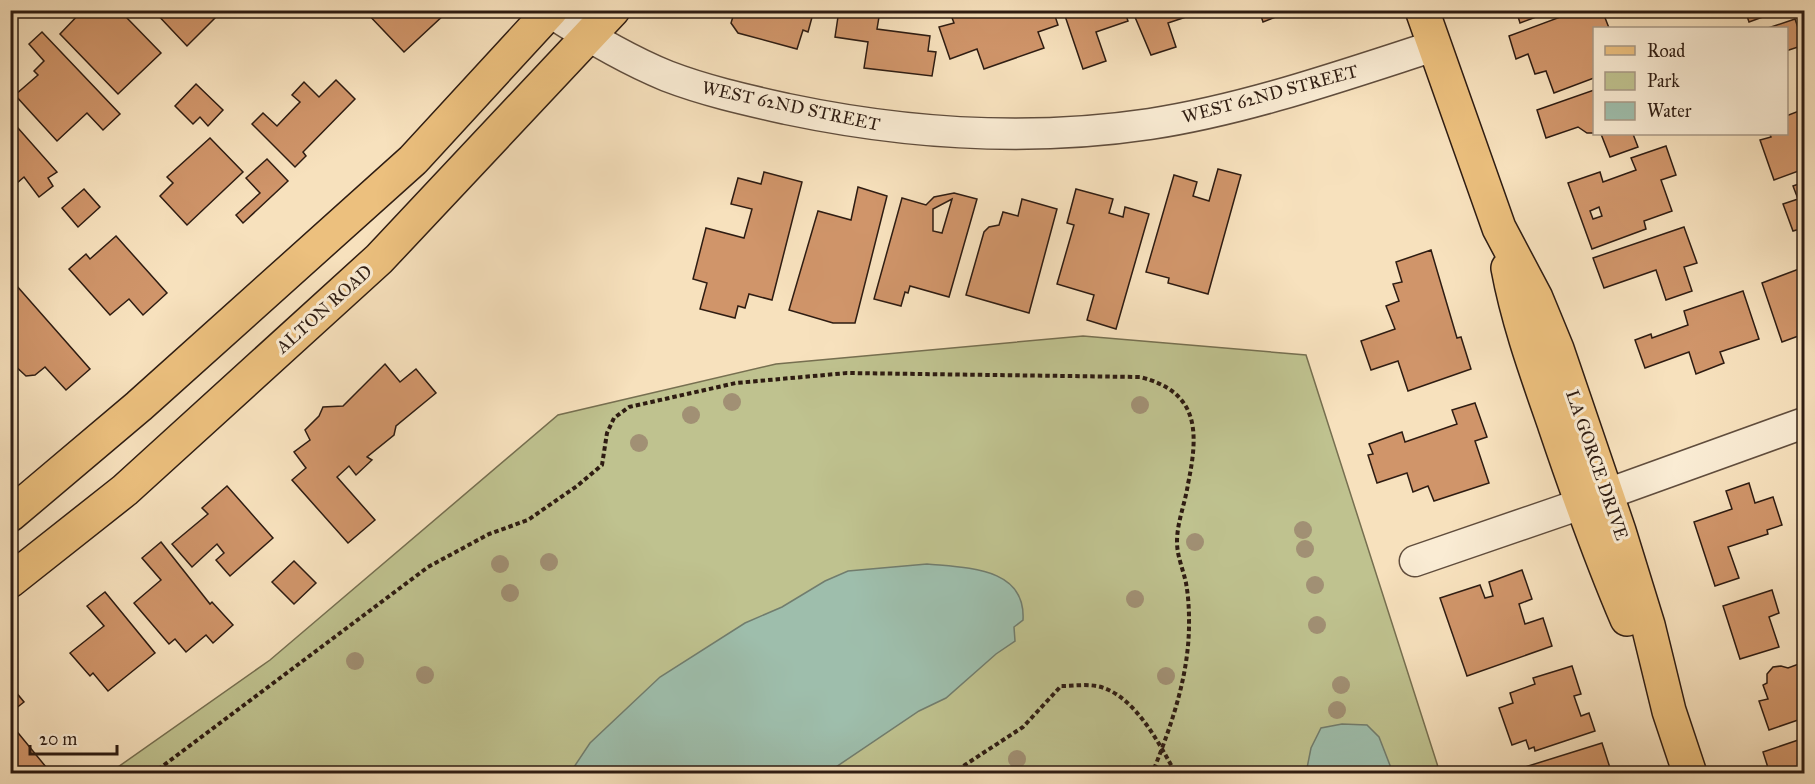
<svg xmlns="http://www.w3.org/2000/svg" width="1815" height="784" font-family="'IM FELL Great Primer',serif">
  <rect width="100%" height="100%" fill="#f7e1bd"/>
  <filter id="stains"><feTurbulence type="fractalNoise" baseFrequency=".00333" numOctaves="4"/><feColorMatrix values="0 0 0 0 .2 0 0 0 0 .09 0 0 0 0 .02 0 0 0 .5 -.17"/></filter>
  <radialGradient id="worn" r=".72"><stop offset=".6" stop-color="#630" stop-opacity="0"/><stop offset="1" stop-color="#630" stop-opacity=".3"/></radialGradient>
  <path fill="#bfc28f" stroke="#766f50" stroke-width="1.5" d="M1083,336L1306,355L1440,773L108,774L270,660L558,415L776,364Z"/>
  <g fill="#9ebeac" stroke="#717d6e" stroke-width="1.5">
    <path d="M927,564C967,568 1026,567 1023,620L1014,627L1015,641L996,654L946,698L919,711L827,773H570L590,743L660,677L745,623L782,607L825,581L848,571Z"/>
    <path d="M1342,724L1367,725L1379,737L1393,773H1306L1311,748L1321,728Z"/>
  </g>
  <g fill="#d0956a" stroke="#2e1c12" stroke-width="1.5" fill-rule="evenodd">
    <path d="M126,10L130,15L127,18L161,53L118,94L60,34L83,10Z"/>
    <path d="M153,10H213L218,15L187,46Z"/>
    <path d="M364,10H446L447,12L404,52Z"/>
    <path d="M735,10H814L808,32L803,30L797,49L738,33L731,23Z"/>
    <path d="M839,10L880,11L877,29L930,36L928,51L936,52L932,76L864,68L868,42L835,37Z"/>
    <path d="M949,10H1053L1058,25L1038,32L1044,48L984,69L977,49L950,59L939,27L954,23Z"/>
    <path d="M1063,10H1124L1128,21L1096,32L1106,61L1083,69Z"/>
    <path d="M1132,10H1194L1195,14L1168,23L1176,47L1151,55Z"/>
    <path d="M1259,10H1294L1263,22Z"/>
    <path d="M1516,10H1555L1520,23Z"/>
    <path d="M1579,10H1602L1609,28H1594V78L1554,93L1546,71L1535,74L1528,54L1516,59L1509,36Z"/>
    <path d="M1745,10H1782L1749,22Z"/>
    <path d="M1795,19L1804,45L1786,51V28H1768Z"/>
    <path d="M42,32L120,114L103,130L87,113L57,141L15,95L38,75L34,71L44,61L29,44Z"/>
    <path d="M336,80L355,99L303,152L306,156L295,167L252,124L263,113L277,126L300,102L292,95L304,82L319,97Z"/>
    <path d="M196,84L223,110L208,126L200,117L193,124L175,106Z"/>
    <path d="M1594,90V133H1587L1578,127L1546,138L1537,110Z"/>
    <path d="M1804,109V169L1774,180L1760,140L1771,137L1770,134H1786V116Z"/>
    <path d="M10,119L57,172L48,178L53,186L39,197L24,177L10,189Z"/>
    <path d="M1601,134H1633L1638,147L1610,157Z"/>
    <path d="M210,138L243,172L187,225L160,196L173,183L167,177Z"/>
    <path d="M1666,146L1676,175L1661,180L1672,211L1644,221L1646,229L1592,249L1568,183L1600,172L1603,182L1636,170L1631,158ZM1599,207L1602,216L1593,219L1590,211Z"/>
    <path d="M267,159L288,181L243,223L236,215L260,193L246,178Z"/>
    <path d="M1218,169L1241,175L1208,294L1168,283L1169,278L1146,272L1174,175L1197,182L1193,196L1209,201Z"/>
    <path d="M764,172L802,182L772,300L749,294L745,308L738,306L735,318L700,309L707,283L693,279L706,228L744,238L752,209L731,204L738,178L761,184Z"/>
    <path d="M1804,182V242L1800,229L1793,231L1783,204L1798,199L1793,186Z"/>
    <path d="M858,187L887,196L855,323H833L789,310L818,211L851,220Z"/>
    <path d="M84,189L100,207L78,227L62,208Z"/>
    <path d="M1076,189L1113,199L1109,213L1123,217L1125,207L1149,214L1116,329L1087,320L1094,295L1057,284L1074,225L1067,223Z"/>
    <path d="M954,193L977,199L949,297L910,286L908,293L905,292L901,306L874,299L902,198L926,205L934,197ZM952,199L942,233L933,231V209Z"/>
    <path d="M1022,199L1057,209L1029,313L966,295L984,232L989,227L999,225L1003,212L1018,216Z"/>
    <path d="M1684,227L1697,263L1684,267L1692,291L1666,300L1656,270L1604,288L1593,258Z"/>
    <path d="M116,236L167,293L143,315L129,299L110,315L69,269L86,254L90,259Z"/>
    <path d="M1431,250L1457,338L1461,337L1471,369L1408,391L1398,361L1371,370L1361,341L1395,329L1386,306L1399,301L1393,284L1402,282L1396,262Z"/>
    <path d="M1804,267V334L1782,342L1762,283Z"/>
    <path d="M16,285L90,369L66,390L45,367L35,375L26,376L12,363L10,365V290Z"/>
    <path d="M1743,291L1759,339L1720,352L1724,363L1696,374L1689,352L1645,368L1635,340L1651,334L1652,338L1688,325L1684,311Z"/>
    <path d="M385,364L400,382L416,369L436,393L396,426L394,435L367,457L372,460L356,475L349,466L337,477L375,520L348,543L292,480L306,468L294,452L310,440L305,430L319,416L323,407L343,406Z"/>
    <path d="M1475,403L1487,437L1475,441L1489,483L1434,501L1428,486L1413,492L1407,473L1377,483L1368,455L1373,454L1369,444L1402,432L1405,442L1457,424L1452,410Z"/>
    <path d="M1749,483L1755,503L1773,497L1782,525L1767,530L1768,534L1728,547L1739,578L1715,586L1694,522L1732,509L1726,491Z"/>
    <path d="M227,486L273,538L230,576L216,560L224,553L217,544L192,567L172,544L208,514L202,508Z"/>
    <path d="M161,542L210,604L212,602L233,625L213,643L206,635L186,652L175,639L169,644L134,603L161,580L142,558Z"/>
    <path d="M294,561L316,583L294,604L272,582Z"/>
    <path d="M1522,570L1532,599L1519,604L1525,624L1543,618L1552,646L1467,676L1440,598L1480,585L1485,598L1493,596L1489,582Z"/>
    <path d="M1772,590L1779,613L1769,617L1779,647L1740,659L1723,606Z"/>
    <path d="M105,592L155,653L108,691L93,673L90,676L70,653L104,626L87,606Z"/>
    <path d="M1804,662V718L1769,730L1759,701L1768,699L1763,685L1767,683V674L1773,667L1781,666L1788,668Z"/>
    <path d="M1572,666L1581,694L1574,696L1581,716L1589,713L1595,731L1535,751L1534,747L1529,749L1526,740L1512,745L1499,708L1513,703L1510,693L1535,684L1533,678Z"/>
    <path d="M10,685L24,702L10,713Z"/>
    <path d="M10,723L46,767L38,774H10Z"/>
    <path d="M1804,738V769L1791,774H1770L1763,752Z"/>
    <path d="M1602,743L1612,774H1527L1525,767Z"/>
  </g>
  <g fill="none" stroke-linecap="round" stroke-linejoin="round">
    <g stroke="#604d3d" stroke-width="33">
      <g id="minor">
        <path d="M550,12C587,36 625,59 667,76C706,91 747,100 787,109C906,134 1029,142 1150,124C1247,109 1341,76 1434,46"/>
        <path d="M1607,494L1804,423"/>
        <path d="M1415,561L1581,504"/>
      </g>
    </g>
    <g stroke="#2e1c12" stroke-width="36">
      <g id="major">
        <path d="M1422,10L1499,228L1536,298L1557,349L1619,531L1648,625L1669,711L1690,774"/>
        <path d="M1508,268C1518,322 1537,374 1555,426C1577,491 1600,556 1627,619"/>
        <path d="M10,515L139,406L413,160L551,10"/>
        <path d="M10,581L125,490L379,259L613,10"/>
      </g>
    </g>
    <g stroke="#2e1c12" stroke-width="4" stroke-dasharray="4.5 3" stroke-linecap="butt">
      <path d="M152,774L428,567L489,534L528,520L577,486L602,465L607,433L614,418L629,407L736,383L847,373L1140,377C1199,392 1199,431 1188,484C1185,504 1177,522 1177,542C1177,556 1183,569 1186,583C1188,594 1189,607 1189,619C1190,673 1172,724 1152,774"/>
      <path d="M951,774L1023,727L1061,686C1074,686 1091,683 1104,688C1137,700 1160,745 1176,774"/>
    </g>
    <use href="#minor" stroke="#faecd4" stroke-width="30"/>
    <use href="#major" stroke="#ecc07e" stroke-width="33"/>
  </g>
  <g fill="#a19074">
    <circle cx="732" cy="402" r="9"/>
    <circle cx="1140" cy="405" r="9"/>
    <circle cx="691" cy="415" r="9"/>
    <circle cx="639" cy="443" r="9"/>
    <circle cx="1303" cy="530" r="9"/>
    <circle cx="1195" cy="542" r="9"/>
    <circle cx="1305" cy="549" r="9"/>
    <circle cx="549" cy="562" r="9"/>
    <circle cx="500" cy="564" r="9"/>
    <circle cx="1315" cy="585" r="9"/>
    <circle cx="510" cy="593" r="9"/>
    <circle cx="1135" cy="599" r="9"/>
    <circle cx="1317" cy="625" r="9"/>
    <circle cx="355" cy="661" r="9"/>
    <circle cx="425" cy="675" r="9"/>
    <circle cx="1166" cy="676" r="9"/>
    <circle cx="1341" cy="685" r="9"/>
    <circle cx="1337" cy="710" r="9"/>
    <circle cx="1017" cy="759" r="9"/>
  </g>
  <g text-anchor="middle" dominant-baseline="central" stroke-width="6" stroke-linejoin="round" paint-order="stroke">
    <g font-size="18" fill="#2e1c12" stroke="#faecd4">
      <text transform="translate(1270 94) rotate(-15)">WEST 62ND STREET</text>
      <text transform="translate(791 106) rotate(12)">WEST 62ND STREET</text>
      <text transform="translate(324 309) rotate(-42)">ALTON ROAD</text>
      <text transform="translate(1597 465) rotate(71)">LA GORCE DRIVE</text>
    </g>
  </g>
  <rect width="1815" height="784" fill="none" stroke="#f7e1bd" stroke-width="36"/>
  <rect x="12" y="12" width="1791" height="760" fill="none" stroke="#2e1c12" stroke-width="3"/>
  <rect x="18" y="18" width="1779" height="748" fill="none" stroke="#2e1c12" stroke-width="1.5"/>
  <rect x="1593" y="27" width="195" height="108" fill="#faecd4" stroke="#a89986" stroke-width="1.5"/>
  <rect x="1605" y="46" width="30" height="9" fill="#ecc07e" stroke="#a89986" stroke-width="1.5"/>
  <text x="1647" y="57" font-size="18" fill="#2e1c12">Road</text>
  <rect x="1605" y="72" width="30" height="18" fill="#bfc28f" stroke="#a89986" stroke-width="1.5"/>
  <text x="1647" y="87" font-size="18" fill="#2e1c12">Park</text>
  <rect x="1605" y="102" width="30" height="18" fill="#9ebeac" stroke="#a89986" stroke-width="1.5"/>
  <text x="1647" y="117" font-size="18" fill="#2e1c12">Water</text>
  <path d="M30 745v9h87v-9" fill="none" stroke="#2e1c12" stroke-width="3"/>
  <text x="39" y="745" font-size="18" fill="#2e1c12" stroke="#faecd4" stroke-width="4.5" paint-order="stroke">20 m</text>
  <rect width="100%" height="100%" filter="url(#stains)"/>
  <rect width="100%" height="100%" fill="url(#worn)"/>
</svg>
